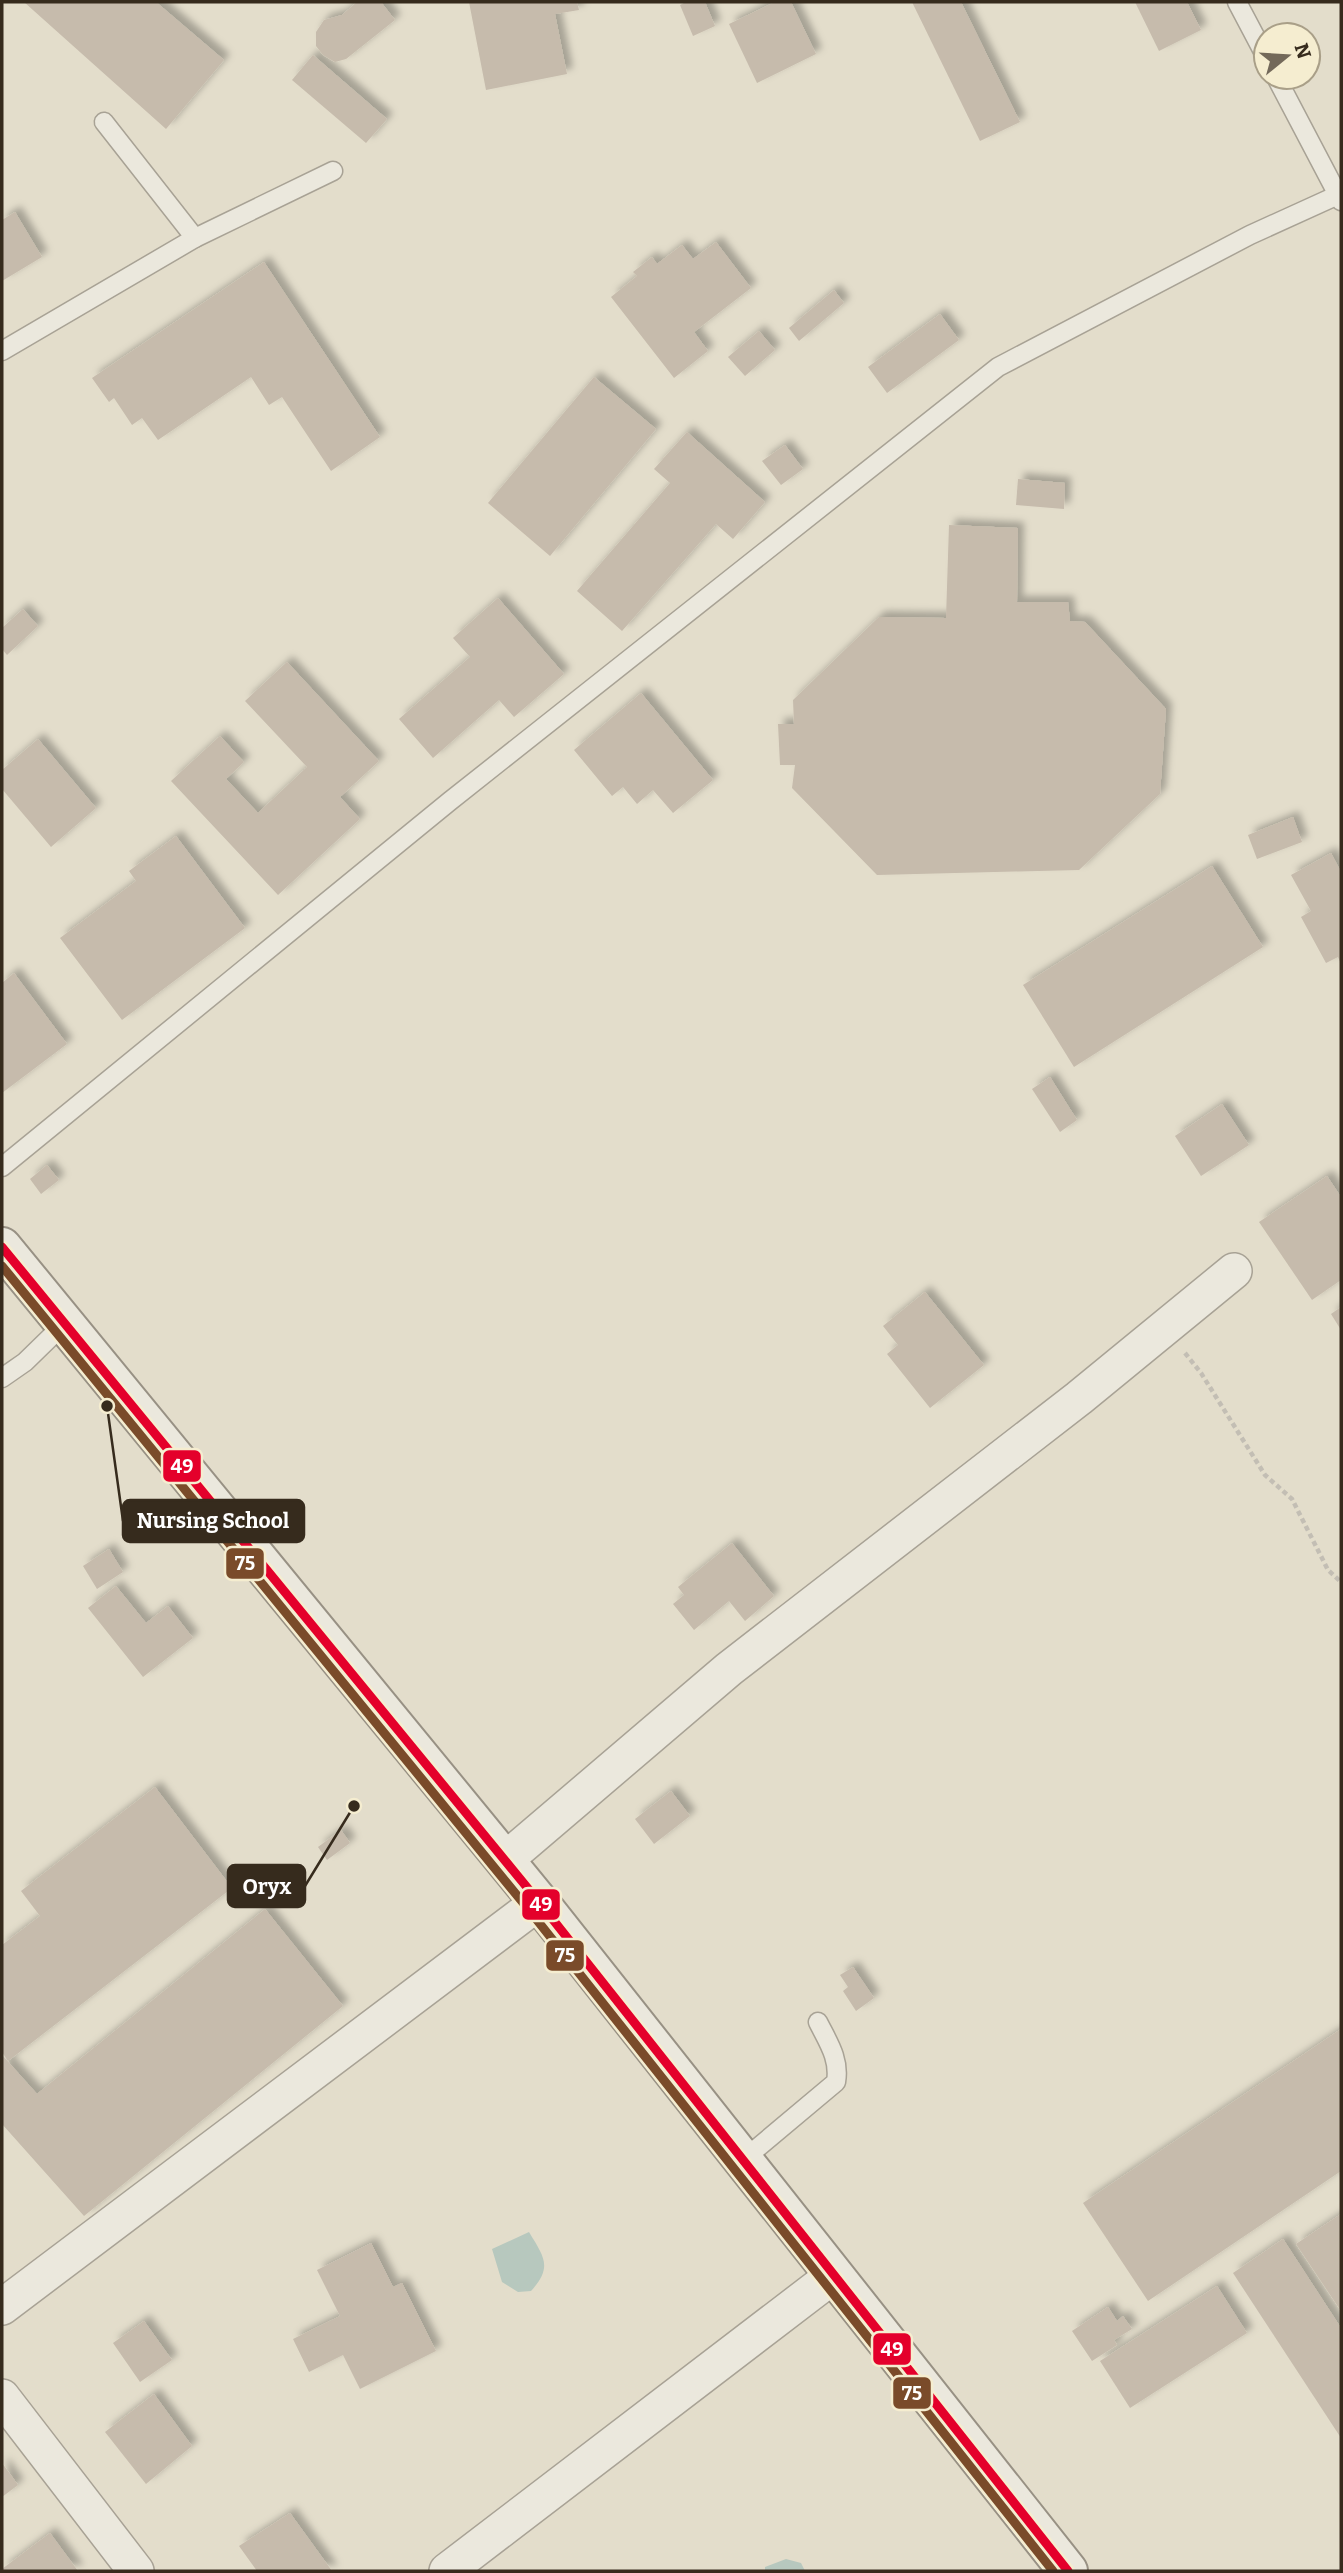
<svg xmlns="http://www.w3.org/2000/svg" width="1343" height="2573" font-family="Bitter,serif">
  <defs>
    <filter id="shadow"><feDropShadow dx="6" dy="-6" stdDeviation="3.5" flood-color="#0004"/></filter>
  </defs>
  <rect width="100%" height="100%" fill="#e3ddcb"/>
  <g fill="#b7c8be">
    <path d="M529,2232C544,2257 553,2267 531,2291L518,2292L502,2282L492,2249Z"/>
    <path d="M786,2559L801,2563L805,2571H765V2567Z"/>
  </g>
  <g fill="#c6bbac" filter="url(#shadow)">
    <path d="M24,2H156L224,60L166,129Z"/>
    <path d="M357,2H381L395,20L346,59L335,62L323,55L316,46V32L324,20L342,15Z"/>
    <path d="M469,2H577L579,10L555,14L567,74L486,90Z"/>
    <path d="M686,2H705L715,26L693,36L680,5Z"/>
    <path d="M775,2H791L816,54L757,83L729,24Z"/>
    <path d="M912,2H961L1020,122L980,141Z"/>
    <path d="M1135,2H1187L1201,30L1159,51Z"/>
    <path d="M313,55L387,119L366,143L292,80Z"/>
    <path d="M15,212L42,257L2,281V220Z"/>
    <path d="M716,242L751,288L694,332L708,351L674,378L611,297L637,276L633,272L652,257L657,264L682,245L693,259Z"/>
    <path d="M264,262L380,437L331,471L282,397L269,405L251,377L158,440L142,418L132,425L114,398L109,402L92,378Z"/>
    <path d="M834,290L844,303L799,341L789,328Z"/>
    <path d="M940,314L959,340L887,393L868,367Z"/>
    <path d="M759,331L775,350L745,376L728,357Z"/>
    <path d="M594,377L656,429L550,556L488,503Z"/>
    <path d="M687,432L765,502L733,539L716,524L622,631L577,591L670,483L654,469Z"/>
    <path d="M785,445L803,469L781,485L762,461Z"/>
    <path d="M1018,479L1065,483L1064,509L1016,505Z"/>
    <path d="M949,525L1018,528L1017,602H1068L1070,621L1085,622L1166,709L1160,794L1079,870L877,875L792,788L795,765H780L778,724H794L793,700L879,617L946,618Z"/>
    <path d="M498,598L564,674L514,717L499,700L433,758L399,719L470,657L453,638Z"/>
    <path d="M23,609L38,626L7,655L2,649V628Z"/>
    <path d="M287,662L379,761L340,797L360,819L278,895L171,781L220,736L244,762L226,779L258,813L307,767L245,701Z"/>
    <path d="M641,693L713,780L673,813L653,790L637,804L623,787L612,796L574,750Z"/>
    <path d="M38,739L96,808L51,847L2,789V770Z"/>
    <path d="M1293,817L1302,842L1257,859L1248,835Z"/>
    <path d="M176,836L245,928L122,1020L60,938L136,881L129,871Z"/>
    <path d="M1331,853L1341,872V964L1338,957L1326,963L1301,917L1311,911L1291,875Z"/>
    <path d="M1212,866L1263,947L1074,1067L1023,985Z"/>
    <path d="M14,973L67,1044L2,1093V983Z"/>
    <path d="M1050,1077L1077,1120L1060,1132L1032,1089Z"/>
    <path d="M1222,1104L1249,1145L1201,1176L1175,1136Z"/>
    <path d="M47,1165L59,1180L41,1194L30,1179Z"/>
    <path d="M1327,1176L1341,1197V1280L1312,1300L1259,1222Z"/>
    <path d="M925,1292L984,1365L930,1408L887,1354L898,1345L883,1326Z"/>
    <path d="M1341,1307V1330L1331,1314Z"/>
    <path d="M732,1543L774,1596L745,1621L729,1601L694,1630L673,1604L684,1595L678,1587Z"/>
    <path d="M109,1549L123,1572L97,1589L83,1566Z"/>
    <path d="M116,1586L146,1623L168,1606L193,1638L143,1677L88,1608Z"/>
    <path d="M155,1787L232,1888L8,2061L2,2052V1945L40,1916L21,1891Z"/>
    <path d="M671,1791L690,1816L654,1844L635,1819Z"/>
    <path d="M341,1830L350,1843L327,1860L318,1847Z"/>
    <path d="M265,1909L343,2006L84,2216L2,2124V2055L37,2094Z"/>
    <path d="M853,1967L874,1998L856,2011L843,1991L848,1987L840,1975Z"/>
    <path d="M1341,2029V2171L1148,2301L1083,2203Z"/>
    <path d="M1341,2214V2311L1296,2244Z"/>
    <path d="M1283,2239L1341,2328V2438L1233,2273Z"/>
    <path d="M371,2243L393,2287L402,2283L436,2351L360,2389L343,2355L309,2372L293,2339L340,2316L317,2270Z"/>
    <path d="M1217,2286L1247,2333L1130,2408L1100,2361Z"/>
    <path d="M1108,2307L1117,2321L1123,2316L1132,2329L1114,2340L1117,2345L1092,2361L1072,2331Z"/>
    <path d="M144,2321L172,2360L140,2382L113,2343Z"/>
    <path d="M154,2394L192,2446L146,2484L105,2432Z"/>
    <path d="M2,2463L18,2485L2,2497Z"/>
    <path d="M290,2513L332,2571H257L239,2546Z"/>
    <path d="M50,2533L78,2571H2V2569Z"/>
  </g>
  <g fill="none" stroke-linecap="round" stroke-linejoin="round">
    <g stroke="#a8a295" stroke-width="21">
      <g id="service">
        <path d="M1237,2L1266,57"/>
        <path d="M1276,77L1338,195"/>
        <path d="M104,122L195,238"/>
        <path d="M2,351L195,238L333,171"/>
        <path d="M2,1167L450,801L998,367L1250,235L1338,195L1341,201"/>
        <path d="M2,1378L25,1362L65,1323"/>
        <path d="M743,2160L836,2082C840,2059 828,2042 818,2022"/>
      </g>
    </g>
    <g stroke="#a8a295" stroke-width="38">
      <g id="minor">
        <path d="M504,1861L729,1669L1079,1398L1234,1271"/>
        <path d="M2,2307L539,1902"/>
        <path d="M2,2397L136,2571"/>
        <path d="M447,2571L834,2275"/>
      </g>
    </g>
    <g stroke="#989184" stroke-width="42">
      <path id="secondary" d="M2,1247L539,1902L1068,2571"/>
    </g>
    <path stroke="#c3beb4" stroke-width="4.5" stroke-dasharray="5 3.5" stroke-linecap="butt" d="M1185,1353L1201,1373L1265,1475L1292,1499L1328,1570L1341,1582"/>
    <use href="#service" stroke="#ebe8dd" stroke-width="18"/>
    <use href="#minor" stroke="#ebe8dd" stroke-width="35"/>
    <use href="#secondary" stroke="#ebe8dd" stroke-width="38"/>
    <g stroke="#f5edd0" stroke-width="14">
      <path id="bus-1" d="M2,1247L539,1902L1068,2571"/>
    </g>
    <g stroke="#f5edd0" stroke-width="14">
      <path id="bus-2" d="M2,1266L529,1910L1053,2571"/>
    </g>
    <use href="#bus-1" stroke="#e4002b" stroke-width="9"/>
    <use href="#bus-2" stroke="#7a4b2a" stroke-width="9"/>
  </g>
  <path fill="none" stroke="#362b1d" stroke-width="2.5" d="M107 1406L123 1521M354 1806L305 1886"/>
  <g fill="#362b1d" stroke="#f5edd0" stroke-width="2.5">
    <circle cx="107" cy="1406" r="7"/>
    <circle cx="354" cy="1806" r="7"/>
  </g>
  <g fill="#362b1d" stroke="#362b1d" stroke-width="2.5">
    <rect x="123" y="1500" width="181" height="42" rx="7"/>
    <rect x="228" y="1865" width="77" height="42" rx="7"/>
  </g>
  <g font-size="21" text-anchor="middle" font-weight="bold" fill="#fff">
    <text x="213" y="1528">Nursing School</text>
    <text x="267" y="1894">Oryx</text>
  </g>
  <g stroke="#f5edd0" stroke-width="2.5">
    <rect x="162" y="1449" width="40" height="34" rx="7" fill="#e4002b"/>
    <rect x="225" y="1547" width="40" height="33" rx="7" fill="#7a4b2a"/>
    <rect x="521" y="1888" width="40" height="33" rx="7" fill="#e4002b"/>
    <rect x="545" y="1939" width="40" height="33" rx="7" fill="#7a4b2a"/>
    <rect x="872" y="2332" width="40" height="34" rx="7" fill="#e4002b"/>
    <rect x="892" y="2376" width="40" height="34" rx="7" fill="#7a4b2a"/>
  </g>
  <g font-size="19" text-anchor="middle" font-weight="bold" fill="#fff">
    <text x="182" y="1473">49</text>
    <text x="245" y="1570">75</text>
    <text x="541" y="1911">49</text>
    <text x="565" y="1962">75</text>
    <text x="892" y="2356">49</text>
    <text x="912" y="2400">75</text>
  </g>
  <rect width="1343" height="2573" fill="none" stroke="#362b1d" stroke-width="7"/>
  <g transform="translate(1287 56) rotate(72)"><circle r="33" fill="#f5edd0" stroke="#a99f88" stroke-width="2"/>
  <path d="M0-5L12 26L0 18L-12 26Z" fill="#73695a"/>
  <text y="-10" font-size="19" font-weight="bold" text-anchor="middle" fill="#362b1d">N</text>
  </g>
</svg>
